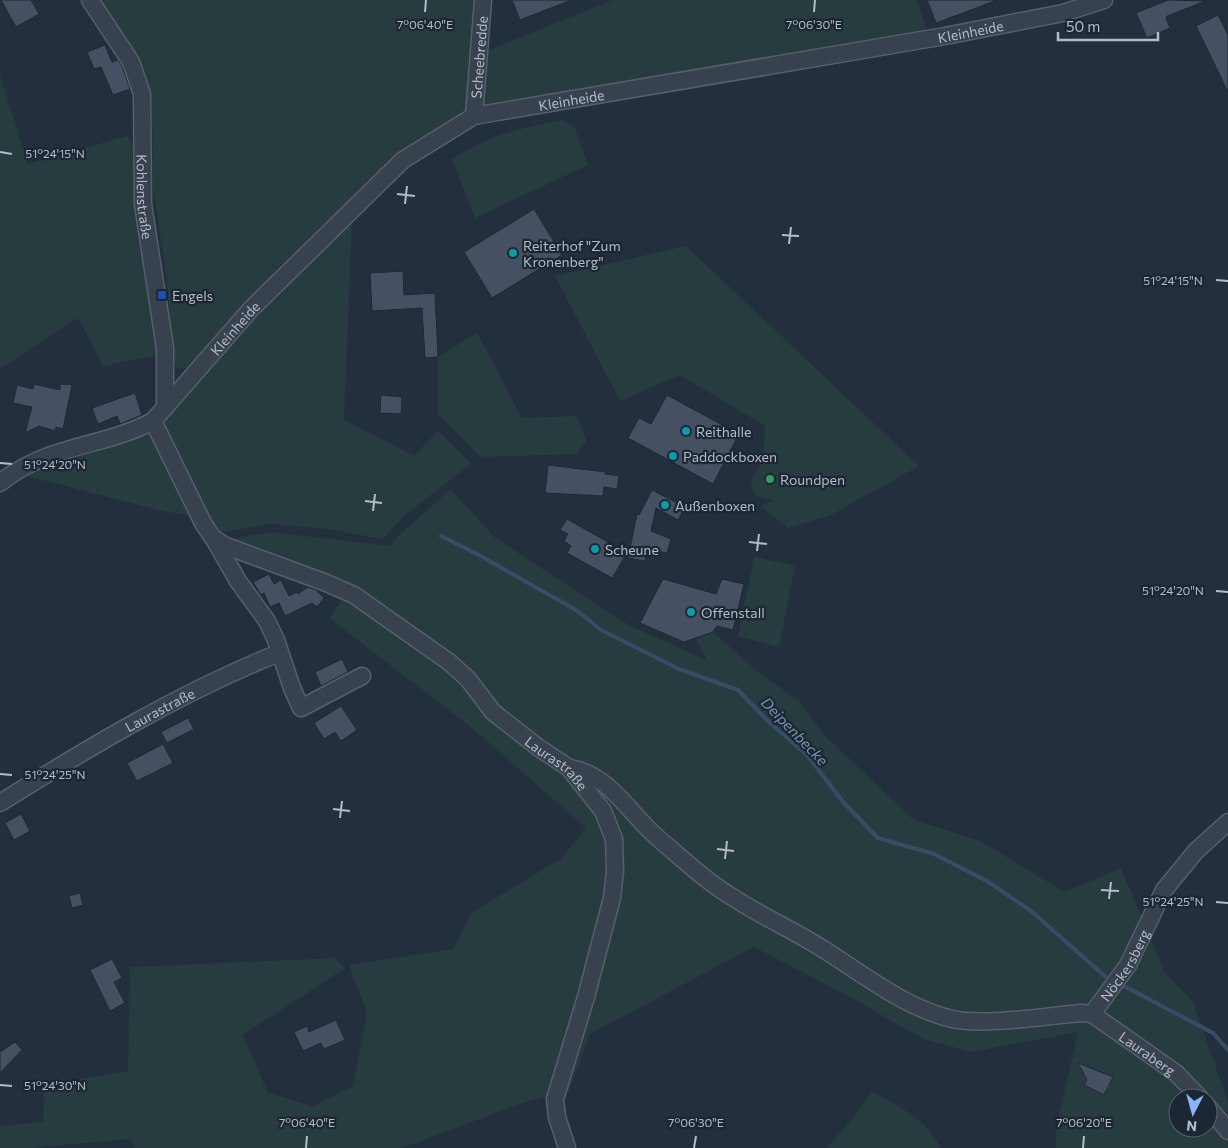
<svg xmlns="http://www.w3.org/2000/svg" width="1228" height="1148" font-family="Commissioner,sans-serif">
  <rect width="100%" height="100%" fill="#242f3e"/>
  <g fill="#263c3f" fill-rule="evenodd">
    <path d="M98,0H480L471,113L364,190L278,269L263,257L278,270L191,368L178,369L174,365L166,275L153,187L152,104L138,59Z"/>
    <path d="M612,0H917L927,31L737,62L480,108L484,52Z"/>
    <path d="M0,75L28,164L127,136L136,149L157,355L103,366L78,318L0,369Z"/>
    <path d="M563,120L574,126L588,165L475,218L452,159C492,134 517,129 563,120Z"/>
    <path d="M352,222L344,420L414,456L438,431L471,464L405,515L383,539L327,529L271,524L218,533L172,450L164,418L258,313Z"/>
    <path d="M686,246L919,466L831,515L788,528L760,506L774,500C761,500 747,494 752,478C753,474 757,472 759,468C764,457 764,438 765,426L680,375L620,401L555,276Z"/>
    <path d="M477,333L522,418L577,416L587,441L576,454L480,457L438,414V357Z"/>
    <path d="M151,433L194,516L162,511L23,475Z"/>
    <path d="M451,489L494,537L630,626L707,660L696,638L713,632L759,673L798,700L824,735L914,820L981,841L1064,892L1121,868L1165,973L1193,1002L1228,1102V1148H1056V1129L1078,1032L972,1052L923,1039L845,994L754,947L590,1034L569,1091L523,1103L402,1148H135L130,1139L30,1148H0V1126L43,1122L44,1085L128,1071L130,967L335,958L345,968L243,1035L268,1093L313,1106L353,1086L367,1013L349,965L453,949L471,913L562,858L586,828L472,728L329,618L350,589L224,540L271,532L391,546L398,536ZM1178,1098H1208V1128H1178Z"/>
    <path d="M754,557L795,566L779,647L738,636Z"/>
    <path d="M871,1092C899,1105 926,1119 941,1148H827L858,1112Z"/>
  </g>
  <g fill="none" stroke-linecap="round" stroke-linejoin="round">
    <g stroke="#394c67" stroke-width="4">
      <path d="M441,536L477,554L576,610L601,630L679,669L738,690L768,721L807,755L844,803L878,838L934,854L987,881L1031,911L1106,977"/>
      <path d="M1120,984L1213,1033L1228,1050"/>
    </g>
  </g>
  <g fill="#455162" stroke="#1f2835">
    <path d="M1,0H31L39,14L16,27Z"/>
    <path d="M512,0H569V1L520,20Z"/>
    <path d="M927,0H994L995,1L936,23Z"/>
    <path d="M1168,0L1206,1L1167,16L1166,18L1170,28L1147,38L1136,13Z"/>
    <path d="M1218,15L1228,35V92L1196,26Z"/>
    <path d="M105,45L112,62L118,60L122,66L130,89L113,95L101,67L94,69L87,52Z"/>
    <path d="M534,209L562,255L492,298L464,252Z"/>
    <path d="M403,271L404,295L435,293L438,357L425,358L422,308L372,311L370,273Z"/>
    <path d="M34,384L60,390V384L72,385L63,429L56,427L55,431L39,426L25,433L32,407L13,403L17,385L33,389Z"/>
    <path d="M135,393L142,415L120,424L117,416L98,424L92,408Z"/>
    <path d="M381,395L402,397L401,414L380,413Z"/>
    <path d="M667,395L739,434L713,484L628,438L639,418L651,424Z"/>
    <path d="M548,465L606,472L605,474L619,476L617,489L604,487L603,496L545,493Z"/>
    <path d="M652,490L685,507L678,520L656,508L651,531L671,539L667,553L647,549L645,561L628,558L637,514L639,515Z"/>
    <path d="M567,519L627,553L612,578L567,553L571,546L564,541L568,534L560,530Z"/>
    <path d="M269,574L274,584L281,580L289,596L297,592L298,594L308,587L316,590L324,598L317,607L312,603L285,616L279,603L270,607L264,593L261,595L253,582Z"/>
    <path d="M663,579L716,594L722,579L744,584L733,630L717,626L713,632L684,642L640,623Z"/>
    <path d="M342,659L348,672L321,686L315,672Z"/>
    <path d="M341,706L357,730L341,741L335,732L324,739L314,723Z"/>
    <path d="M188,718L194,729L167,743L161,732Z"/>
    <path d="M163,744L173,763L137,781L127,763Z"/>
    <path d="M21,814L30,831L14,840L5,823Z"/>
    <path d="M80,893L83,905L72,908L69,896Z"/>
    <path d="M112,959L122,978L114,982L125,1003L110,1011L90,970Z"/>
    <path d="M336,1020L345,1040L324,1049L321,1043L303,1051L294,1032L307,1026L309,1032Z"/>
    <path d="M15,1042L22,1050L0,1073V1052Z"/>
    <path d="M1078,1063L1113,1077L1104,1095L1084,1085L1087,1080Z"/>
  </g>
  <g fill="none" stroke-linecap="round" stroke-linejoin="round">
    <g stroke="#565f6c" stroke-width="19">
      <g id="minor">
        <path id="s1" d="M90,0L131,62L142,94L143,204L165,348V407"/>
        <path id="s2" d="M474,116L483,0"/>
        <path id="s3" d="M153,421L203,523L213,538L226,546L324,582L354,595L449,662L468,679L493,712L539,748L569,768L603,811L614,839L615,871L612,898L586,997L555,1099L557,1117L567,1148"/>
        <path id="s4" d="M0,483C48,444 102,448 153,421L251,309L403,160L474,116L945,36L1063,13L1104,0"/>
        <path d="M214,539L238,581L267,621L276,640L292,688L301,708L362,676"/>
        <path id="s5" d="M569,768C610,774 630,815 659,839C684,860 709,884 737,900C765,918 795,931 823,949C863,974 905,1008 952,1019C985,1026 1046,1016 1081,1013L1092,1014L1176,1073L1200,1098"/>
        <path id="s6" d="M0,803C88,748 183,691 279,653"/>
        <path id="s7" d="M1092,1014L1128,965L1164,890L1196,851L1228,822"/>
        <path d="M1208,1107L1228,1131"/>
      </g>
    </g>
    <use href="#minor" stroke="#38414e" stroke-width="16"/>
  </g>
  <path fill="none" stroke="#b4bcc9" stroke-width="2" d="M425,12L426,0M814,12L815,0M0,152L12,154M397,194L415,196M405,204L407,186M782,235L799,236M789,244L791,227M1216,280L1228,281M0,463L12,464M365,501L382,503M373,511L375,494M749,542L767,544M757,551L759,534M1216,591L1228,592M0,774L12,775M333,809L350,811M340,818L342,801M717,849L734,851M725,859L727,841M1101,890L1119,891M1109,899L1111,882M1216,902L1228,903M0,1085L12,1086M306,1148L307,1136M694,1148L696,1136M1083,1148L1084,1136"/>
  <g fill="#0f9aa8" stroke="#1d2633" stroke-width="2">
    <circle cx="513" cy="253" r="5"/>
    <circle cx="686" cy="431" r="5"/>
    <circle cx="673" cy="456" r="5"/>
    <circle cx="665" cy="505" r="5"/>
    <circle cx="595" cy="549" r="5"/>
    <circle cx="691" cy="612" r="5"/>
  </g>
  <rect fill="#1a4fb4" stroke="#1d2633" stroke-width="2" x="157" y="290" width="10" height="10" rx="2.5"/>
  <circle fill="#2e9e5b" stroke="#1d2633" stroke-width="2" cx="770" cy="479" r="5"/>
  <g text-anchor="middle" dominant-baseline="central" stroke-width="4.5" stroke-linejoin="round" paint-order="stroke">
    <g font-size="14" fill="#b4bcc9" stroke="#1d2633">
      <text stroke="none"><textPath href="#s4" startOffset="1115">Kleinheide</textPath></text>
      <text stroke="none"><textPath href="#s2" startOffset="59">Scheebredde</textPath></text>
      <text stroke="none"><textPath href="#s4" startOffset="710">Kleinheide</textPath></text>
      <text stroke="none"><textPath href="#s1" startOffset="211">Kohlenstraße</textPath></text>
      <text stroke="none"><textPath href="#s4" startOffset="290">Kleinheide</textPath></text>
      <text stroke="none"><textPath href="#s6" startOffset="185">Laurastraße</textPath></text>
      <text stroke="none"><textPath href="#s3" startOffset="549">Laurastraße</textPath></text>
      <text stroke="none"><textPath href="#s7" startOffset="59">Nöckersberg</textPath></text>
      <text stroke="none"><textPath href="#s5" startOffset="671">Lauraberg</textPath></text>
    </g>
    <g font-size="14" fill="#b4bcc9" stroke="#1d2633" text-anchor="start">
      <text x="523" y="245">Reiterhof "Zum<tspan x="523" dy="16">Kronenberg"</tspan></text>
      <text x="172" y="295">Engels</text>
      <text x="696" y="431">Reithalle</text>
      <text x="683" y="456">Paddockboxen</text>
      <text x="780" y="479">Roundpen</text>
      <text x="675" y="505">Außenboxen</text>
      <text x="605" y="549">Scheune</text>
      <text x="701" y="612">Offenstall</text>
    </g>
    <g font-size="15" font-style="italic" fill="#7c92b1" stroke="#1d2633">
      <text transform="translate(795 731) rotate(46)">Deipenbecke</text>
    </g>
  </g>
  <g font-size="12" text-anchor="middle" fill="#b4bcc9" stroke="#1d2633" stroke-width="4.5" stroke-linejoin="round" paint-order="stroke">
    <text x="425" y="29">7°06'40"E</text>
    <text x="814" y="29">7°06'30"E</text>
    <text x="55" y="158">51°24'15"N</text>
    <text x="1173" y="285">51°24'15"N</text>
    <text x="55" y="469">51°24'20"N</text>
    <text x="1173" y="595">51°24'20"N</text>
    <text x="55" y="779">51°24'25"N</text>
    <text x="1173" y="906">51°24'25"N</text>
    <text x="55" y="1090">51°24'30"N</text>
    <text x="307" y="1127">7°06'40"E</text>
    <text x="696" y="1127">7°06'30"E</text>
    <text x="1084" y="1127">7°06'20"E</text>
  </g>
  <g transform="translate(1193 1113) rotate(186)"><circle r="24" fill="#1d2633" stroke="#59626f"/>
  <path d="M0-4L9 19L0 12L-9 19Z" fill="#8ab4f8"/>
  <text y="-8" font-size="14" font-weight="bold" text-anchor="middle" fill="#b4bcc9">N</text>
  </g>
  <path d="M1058 32v8h100v-8" fill="none" stroke="#b4bcc9" stroke-width="2.5"/>
  <text x="1066" y="32" font-size="15" fill="#b4bcc9" stroke="#1d2633" stroke-width="4" paint-order="stroke">50 m</text>
</svg>
